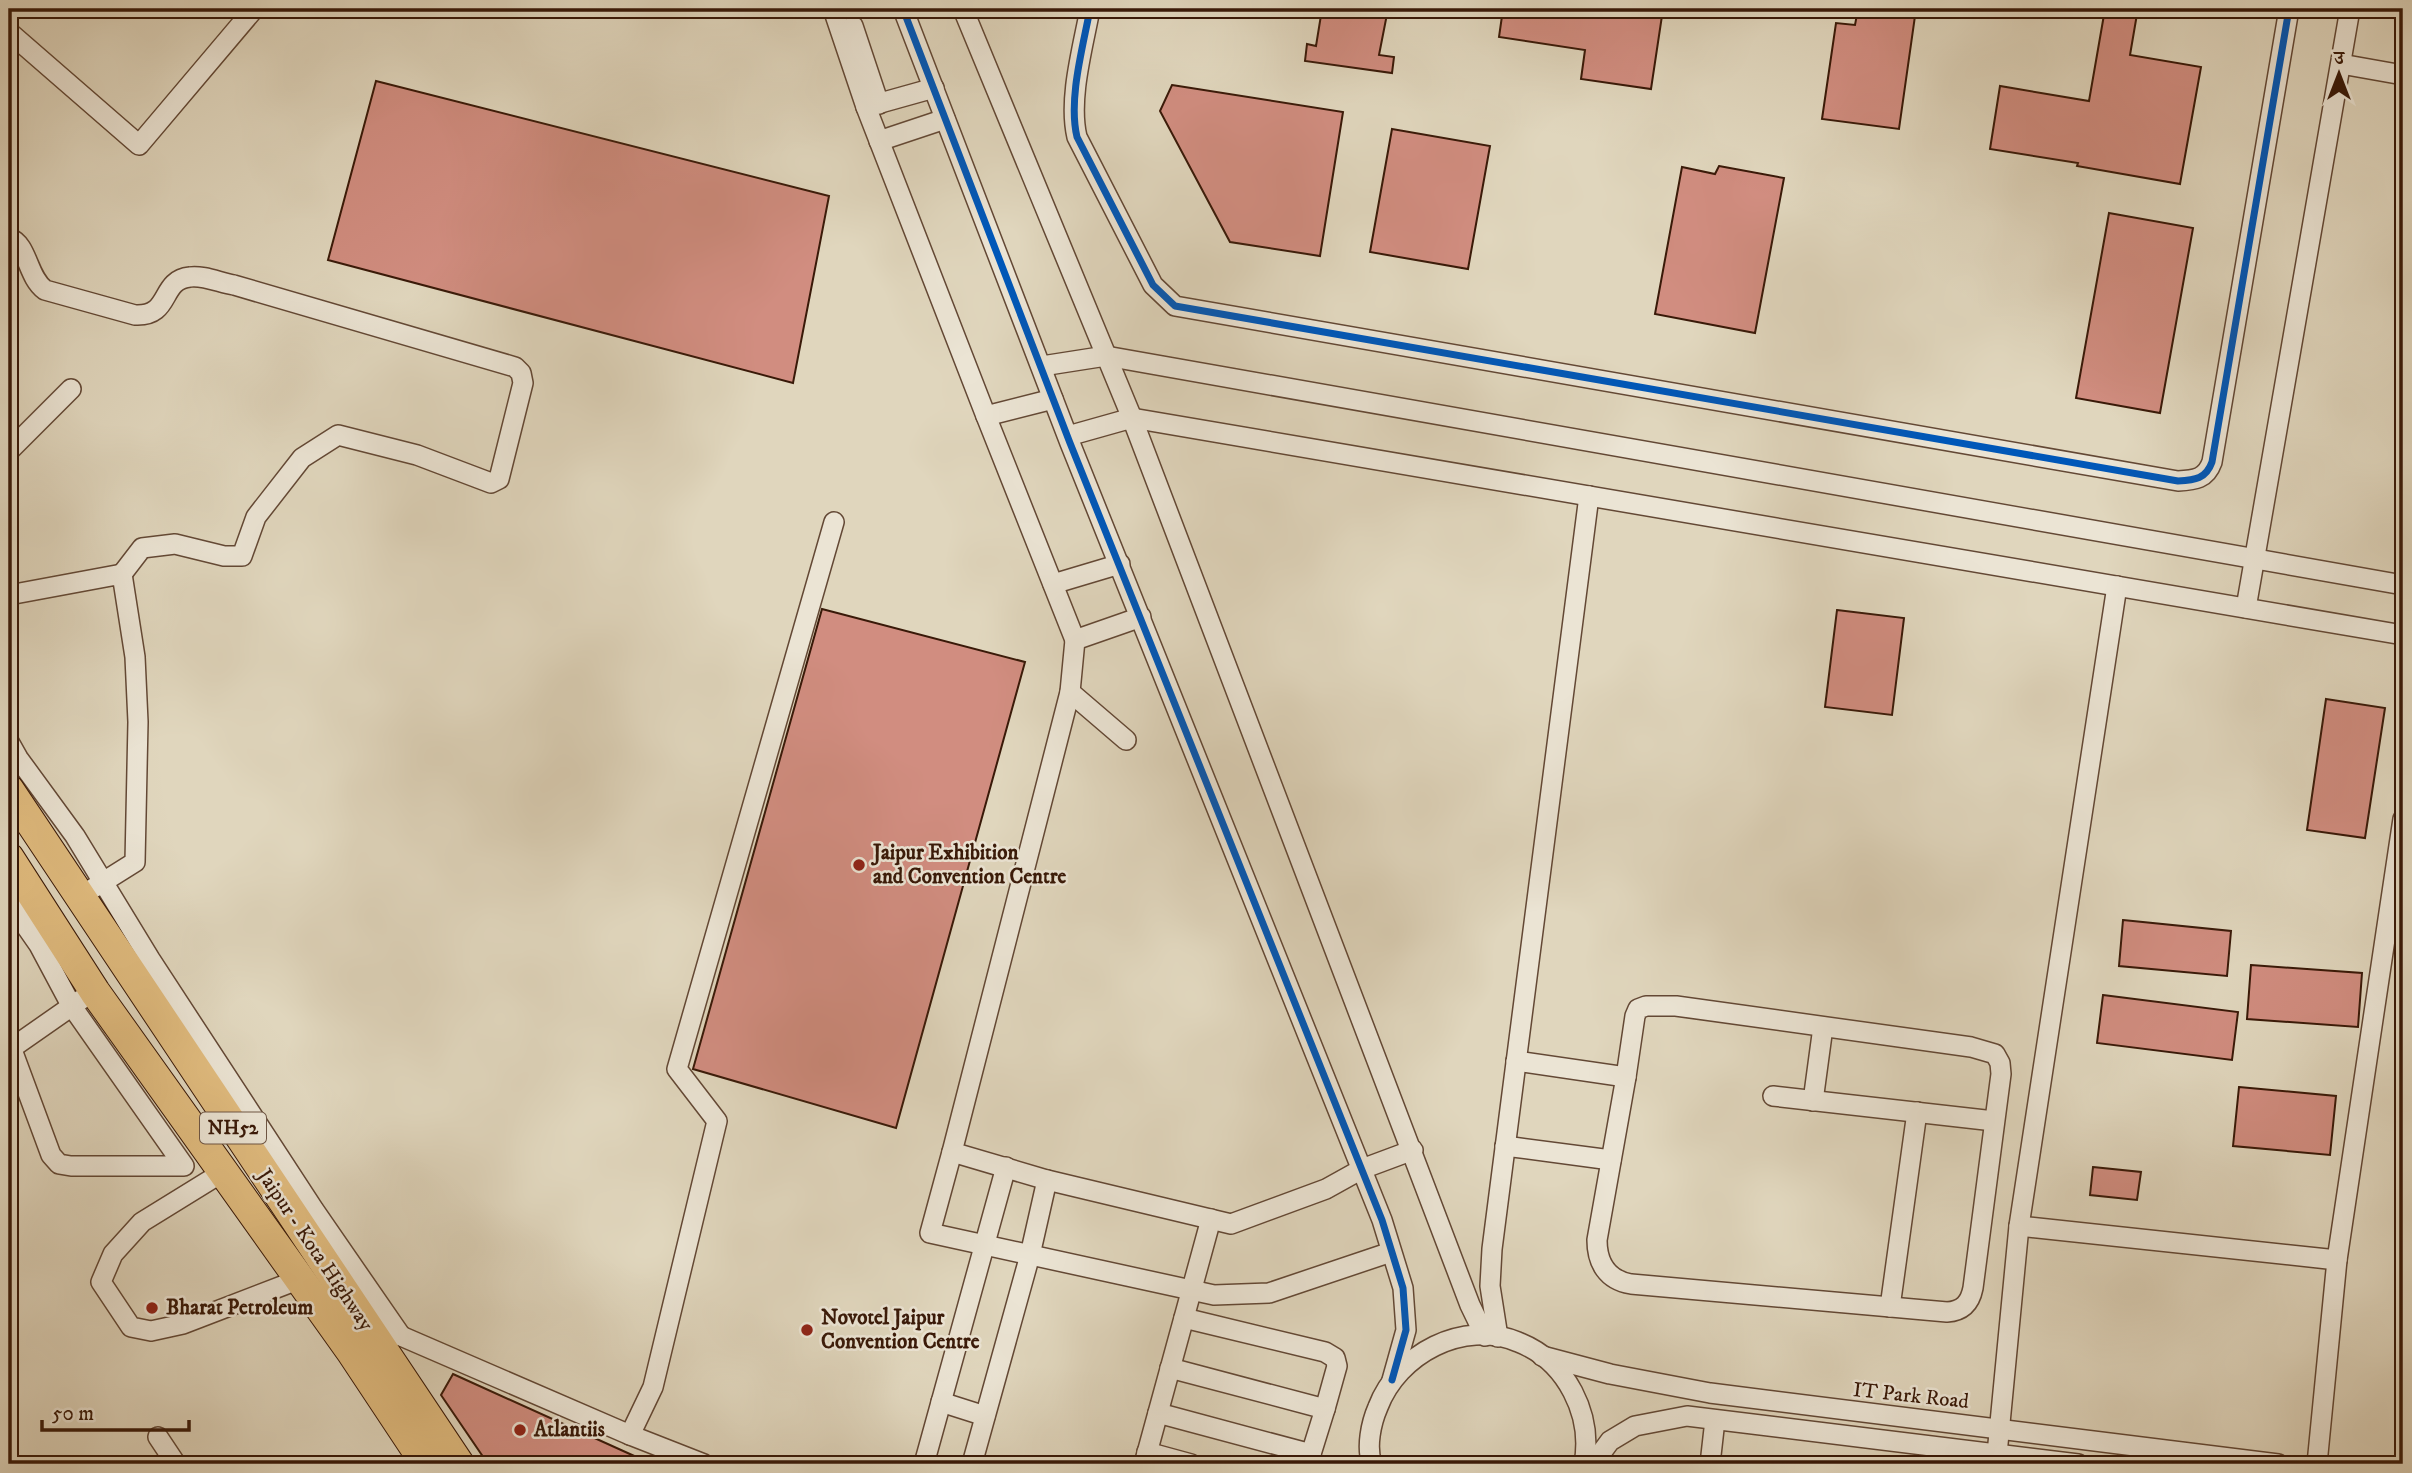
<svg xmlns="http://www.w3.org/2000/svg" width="2412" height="1473" font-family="'IM FELL DW Pica','Noto Serif Devanagari',serif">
  <rect width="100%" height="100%" fill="#e0d6bd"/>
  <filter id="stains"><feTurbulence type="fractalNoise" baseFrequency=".00286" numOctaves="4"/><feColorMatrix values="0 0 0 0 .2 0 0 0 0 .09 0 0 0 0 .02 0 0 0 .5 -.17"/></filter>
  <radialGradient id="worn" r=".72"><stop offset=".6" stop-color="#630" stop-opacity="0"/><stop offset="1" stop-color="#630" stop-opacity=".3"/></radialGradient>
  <g fill="#d18d80" stroke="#391908" stroke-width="2">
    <path d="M1322,9H1388L1379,55L1394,57L1392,73L1305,61L1307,44L1316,46Z"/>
    <path d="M1503,9H1663L1651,89L1581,79L1585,50L1499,37Z"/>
    <path d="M1858,9H1916L1899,129L1822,119L1836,23L1855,25Z"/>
    <path d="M2105,9L2137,14L2130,55L2201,67L2180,184L2077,166L2078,163L1990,149L2000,86L2089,101Z"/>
    <path d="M376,81L829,196L793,383L328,260Z"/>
    <path d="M1172,85L1343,112L1320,256L1230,242L1160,111Z"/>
    <path d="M1392,129L1490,146L1468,269L1370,252Z"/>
    <path d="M1719,166L1784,178L1755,333L1655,314L1682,167L1715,174Z"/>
    <path d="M2109,213L2193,228L2160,413L2076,398Z"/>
    <path d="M822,609L1025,662L896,1128L693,1069Z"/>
    <path d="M1837,610L1904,618L1892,715L1825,707Z"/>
    <path d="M2326,699L2385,708L2365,838L2307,830Z"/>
    <path d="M2123,920L2231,931L2227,976L2119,966Z"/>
    <path d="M2251,965L2362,973L2358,1027L2247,1019Z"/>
    <path d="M2103,995L2238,1012L2232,1060L2097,1043Z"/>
    <path d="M2239,1087L2336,1096L2330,1155L2233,1146Z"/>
    <path d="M2093,1167L2141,1172L2137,1200L2090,1195Z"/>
    <path d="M453,1374L652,1464H488L441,1395Z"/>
  </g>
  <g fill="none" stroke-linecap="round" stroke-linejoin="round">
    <g stroke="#634835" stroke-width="22">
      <g id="minor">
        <path d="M833,9L866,107"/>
        <path d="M903,9L1070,443L1382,1220L1403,1288L1406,1330L1392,1380"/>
        <path d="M963,9L1132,418L1470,1305L1485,1336"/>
        <path d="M1090,9C1083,47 1068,99 1077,137L1153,285L1175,306L2178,481C2195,480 2206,479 2212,462L2289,9"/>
        <path d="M853,26L879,104"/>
        <path d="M9,32L139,145L254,9"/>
        <path d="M2341,64L2403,75"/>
        <path d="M934,88L866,107L986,416L1053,399"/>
        <path d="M879,141L945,119"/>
        <path d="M9,238C28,244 27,277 45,290L135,315C172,317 159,280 190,277C203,275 221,283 234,285L515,367L521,373L523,383L499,479L491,483L417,455L338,435L302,458L256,517L242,556H224L175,544L142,548L122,574"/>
        <path d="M1042,366L1106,356L2403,585"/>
        <path d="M986,416L1075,640"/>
        <path d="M1068,436L1132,418L2403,635"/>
        <path d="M9,451L71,389"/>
        <path d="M1053,584L1120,564"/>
        <path d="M9,595L122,574L135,657L138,722L135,862L92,889"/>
        <path d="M2246,608L2350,9"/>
        <path d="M1070,692L952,1152L1047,1180L1231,1224L1326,1189L1362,1169L1413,1150"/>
        <path d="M1126,740L1070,692L1075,640L1141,617"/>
        <path d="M9,742L18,758L75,836L150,959L314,1210L401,1336"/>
        <path d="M9,902L39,945L71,1005L184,1166H71L59,1164L51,1155L11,1047"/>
        <path d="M1646,1006H1676L1971,1047L1995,1054L2000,1063L2001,1074L1973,1288C1970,1303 1963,1311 1947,1312L1631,1284C1607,1280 1597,1263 1597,1240L1626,1077L1635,1016L1638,1009Z"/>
        <path d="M9,1050L82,999"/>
        <path d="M1516,1061L1626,1077"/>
        <path d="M1773,1096L1994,1121"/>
        <path d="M1813,1101L1823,1027"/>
        <path d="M1505,1146L1611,1160"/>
        <path d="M952,1152L930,1233L1214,1295L1269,1293L1391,1252"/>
        <path d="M223,1172L142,1222L113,1254L101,1282L131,1327L151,1331L183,1324L300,1279"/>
        <path d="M2019,1226L2337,1260"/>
        <path d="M1890,1307L1917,1112"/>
        <path d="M1184,1318L1325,1352L1335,1358L1337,1366L1325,1409"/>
        <path d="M391,1329L401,1336L630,1435L704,1464"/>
        <path d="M1498,1337L1490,1286L1492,1249L1589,496"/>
        <path d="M1542,1356L1610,1374L1710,1393L2278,1464"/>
        <path d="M1170,1368L1325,1409L1311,1454"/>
        <path d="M941,1402L985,1416"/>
        <path d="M1158,1413L1311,1454L1308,1464"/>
        <path d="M630,1435L653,1387L717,1121L677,1069L834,522"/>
        <path d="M158,1437L176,1464"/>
        <path d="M1147,1452L1191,1464"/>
        <path d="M1997,1454L2019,1226L2117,586"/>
        <path d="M924,1464L1006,1167"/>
        <path d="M972,1464L1030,1255L1047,1180"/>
        <path d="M1144,1464L1211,1219"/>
        <path d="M1372,1464C1366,1447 1371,1423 1378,1407C1398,1354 1463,1319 1518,1342C1567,1361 1593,1415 1584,1464"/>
        <path d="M1593,1464L1610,1441L1635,1426L1687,1416L2078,1464"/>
        <path d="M1710,1464L1715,1420"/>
        <path d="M2317,1464L2337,1260L2403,819"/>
      </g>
    </g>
    <g stroke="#391908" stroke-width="32">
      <g id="highway">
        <path d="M9,790L459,1464"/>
        <path d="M9,858L95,992L351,1351L426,1464"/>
      </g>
    </g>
    <use href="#minor" stroke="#ebe4d4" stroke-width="19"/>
    <use href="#highway" stroke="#e0bb7e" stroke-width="30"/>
    <g stroke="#ebe4d4" stroke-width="11">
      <g id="cycleway">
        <path d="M903,9L1070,443L1382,1220L1403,1288L1406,1330L1392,1380"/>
        <path d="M1090,9C1083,47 1068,99 1077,137L1153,285L1175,306L2178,481C2195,480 2206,479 2212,462L2289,9"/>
      </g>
    </g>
    <use href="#cycleway" stroke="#0057b8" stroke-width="7"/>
  </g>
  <g fill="#8f2418" stroke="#ebe4d4" stroke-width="2.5">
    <circle cx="859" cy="865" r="7"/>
    <circle cx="152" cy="1308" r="7"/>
    <circle cx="807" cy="1330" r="7"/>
    <circle cx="520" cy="1430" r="7"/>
  </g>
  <g text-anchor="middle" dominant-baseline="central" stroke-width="5" stroke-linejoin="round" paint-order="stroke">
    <rect fill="#ebe4d4" stroke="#6e5645" stroke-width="2" x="200" y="1112.5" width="66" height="31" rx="5"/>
    <g font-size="19" font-weight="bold" fill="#391908">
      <text x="233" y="1128">NH52</text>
    </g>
    <g font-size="21" font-weight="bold" fill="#391908" stroke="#ebe4d4" text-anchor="start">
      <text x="873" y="853">Jaipur Exhibition<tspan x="873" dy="24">and Convention Centre</tspan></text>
      <text x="166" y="1308">Bharat Petroleum</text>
      <text x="821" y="1318">Novotel Jaipur<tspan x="821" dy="24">Convention Centre</tspan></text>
      <text x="534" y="1430">Atlantiis</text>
    </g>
    <g font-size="21" fill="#391908" stroke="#ebe4d4">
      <text transform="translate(315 1250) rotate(56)">Jaipur - Kota Highway</text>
      <text transform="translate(1911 1396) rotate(6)">IT Park Road</text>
    </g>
  </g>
  <rect width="2412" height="1473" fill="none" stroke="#e0d6bd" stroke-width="35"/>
  <rect x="10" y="10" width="2391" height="1452" fill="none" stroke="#391908" stroke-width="3.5"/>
  <rect x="18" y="18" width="2377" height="1438" fill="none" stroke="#391908" stroke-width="2"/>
  <g transform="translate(2339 74)" stroke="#ebe4d4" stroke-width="5" paint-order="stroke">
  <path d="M0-5L12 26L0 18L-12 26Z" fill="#391908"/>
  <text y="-10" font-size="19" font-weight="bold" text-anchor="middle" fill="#391908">उ</text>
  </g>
  <path d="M42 1420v10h147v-10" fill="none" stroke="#391908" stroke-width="3.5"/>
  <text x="52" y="1420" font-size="21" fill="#391908" stroke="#ebe4d4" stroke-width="5" paint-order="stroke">50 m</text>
  <rect width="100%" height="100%" filter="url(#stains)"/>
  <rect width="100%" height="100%" fill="url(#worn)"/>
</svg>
